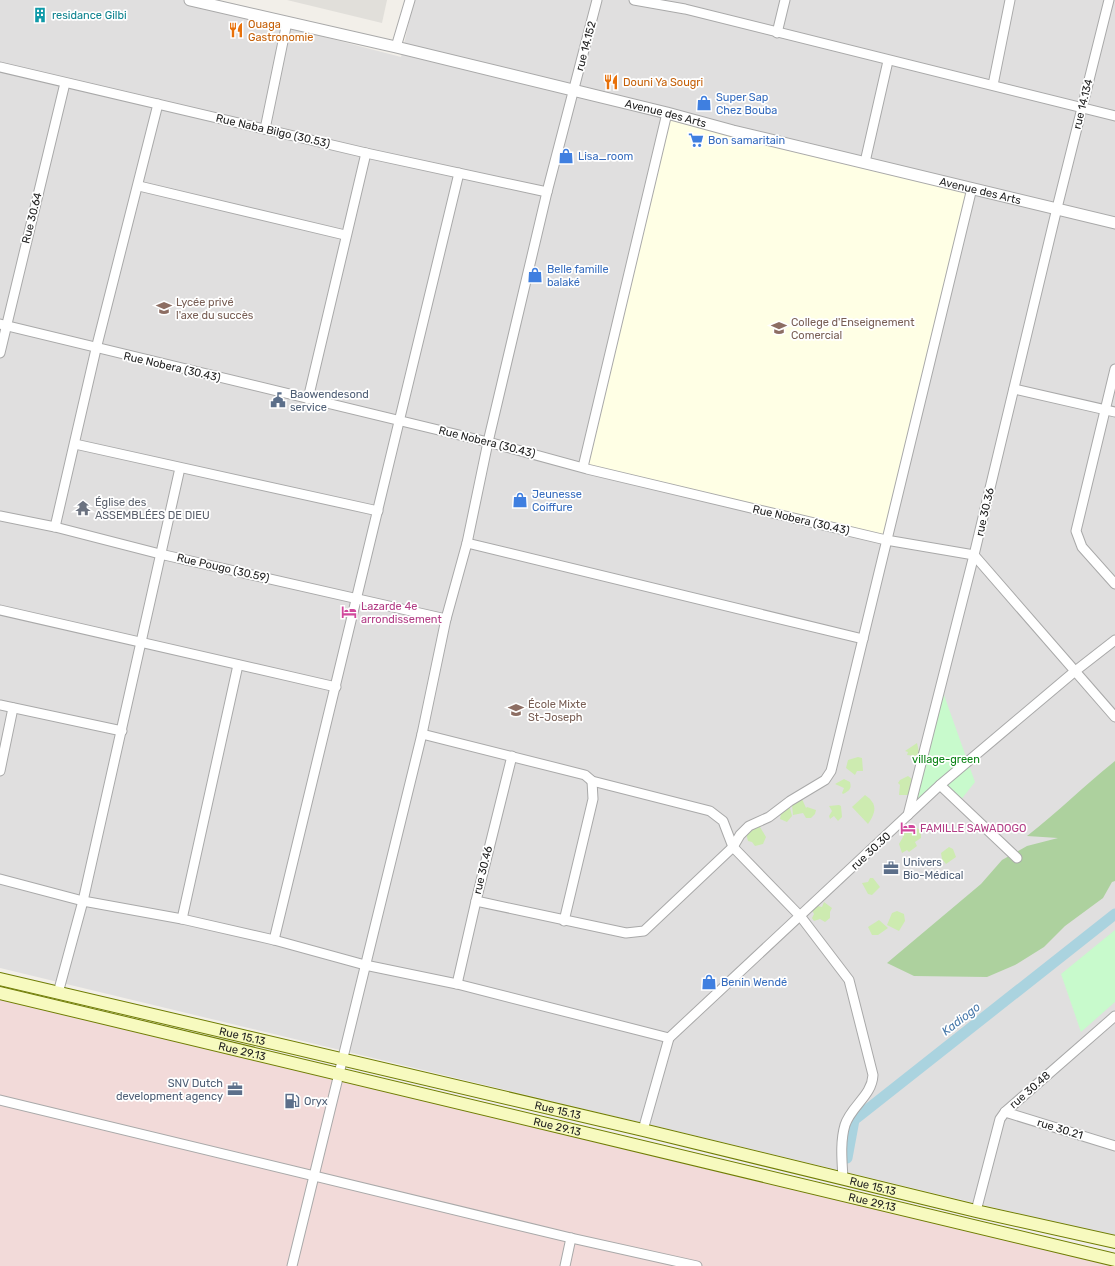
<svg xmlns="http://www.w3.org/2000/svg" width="1115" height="1266" font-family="Rubik,sans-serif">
  <rect width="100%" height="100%" fill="#f2efe9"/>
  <path fill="#e0dfdf" d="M0,0H183L401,57L414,0H1115V1237L0,968Z"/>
  <path fill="#f2dad9" d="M0,994L1115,1260V1266H0Z"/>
  <path fill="#ffffe5" d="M666,113L977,190L886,537L587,465Z"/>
  <path fill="#e1dfda" d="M287,0H387L382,23Z"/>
  <g fill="#cdebb0">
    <path d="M917,743L919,752L916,756L907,755L908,752L905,751Z"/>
    <path d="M858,757L862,758L863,771H857L855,775L846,768L848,760Z"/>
    <path d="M908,776L912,779L916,785L910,795L908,793V795H899L900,785L898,783L900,780Z"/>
    <path d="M844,779L850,782C852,789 849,791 843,794L842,793L844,788L835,784Z"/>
    <path d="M865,795C878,804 876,812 868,824L852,807Z"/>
    <path d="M797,799H802L806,808L807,807L816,810L815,814L811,818H806L803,813L793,815L792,805Z"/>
    <path d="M839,805L841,806L842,817L838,821L834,816L830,819L829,816L832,811L829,806Z"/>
    <path d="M782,808H790L792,816L787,822L780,819Z"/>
    <path d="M914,826L921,831V838L915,842L917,846L909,852L907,850L902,853L899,844L903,837L902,833L906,829L909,830Z"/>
    <path d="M752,827H760L766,837L763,844L755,846L752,842L748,841L746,833Z"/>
    <path d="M949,847L953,849L956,857L946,864L942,859L941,853Z"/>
    <path d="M870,878H873L880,887L872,895L868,894L862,883L868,882Z"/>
    <path d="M824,902L832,908L830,912V918L825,922L820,919L814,921L812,918L814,914L812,910L818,906L822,907Z"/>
    <path d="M897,911L904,914L905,921L899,931L887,925L892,913Z"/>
    <path d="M879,920L888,928L878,935H872L868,927Z"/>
  </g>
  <path fill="#add19e" d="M1115,761V881L1112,882L1103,898L1065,926L1044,947L1015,965L987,977L914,976L887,963L981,884L1002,860L1027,846L1058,838L1027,836C1058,812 1085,785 1115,761Z"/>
  <g fill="#c8facc">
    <path d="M944,695L975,782L960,801L940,779L915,802L939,699Z"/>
    <path d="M1115,930V1002L1081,1032L1061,974Z"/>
  </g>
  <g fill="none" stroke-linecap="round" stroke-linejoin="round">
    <path stroke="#aad3df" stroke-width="11" d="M847,1158L854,1120L1115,914"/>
    <g stroke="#a9a9a9" stroke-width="11">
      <g id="minor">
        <path d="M634,0L685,9L1115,116"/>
        <path d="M777,33L785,0"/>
        <path d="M396,47L410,0"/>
        <path d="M0,67L366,153L547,192"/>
        <path d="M993,85L1010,0"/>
        <path d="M265,129L287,22"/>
        <path d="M865,162L888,61"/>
        <path d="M139,186L345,235"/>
        <path d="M0,324L488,442L587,469L886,540L974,555L1115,717"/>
        <path d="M0,353L65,83"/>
        <path d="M1115,369L1076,531L1082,547L1115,584"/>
        <path d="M1014,389L1115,412"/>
        <path d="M308,399L366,153"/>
        <path d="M75,444L378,511"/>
        <path d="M583,467L667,113"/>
        <path d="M0,516L55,527L160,554L446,619"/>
        <path d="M55,527L96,349L158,104"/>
        <path d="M467,543L863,639"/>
        <path d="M0,610L336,687"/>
        <path d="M0,705L122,731"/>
        <path d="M422,734L585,775L592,781L710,811L723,821L733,847L801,917L849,980L873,1075C872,1096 851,1106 845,1125C840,1142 842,1161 843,1178"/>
        <path d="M0,771L13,708"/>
        <path d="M940,785L1017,858"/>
        <path d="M908,815L974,555L1057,208L1109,0"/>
        <path d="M0,879L83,901L182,919L274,940L365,965L457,984L669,1038"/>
        <path d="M476,901L626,933L644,931L733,847L740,835L749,826L769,817L790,801L825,780L831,771L972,188"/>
        <path d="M182,919L238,665"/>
        <path d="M564,921L593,799L592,781"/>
        <path d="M274,940L459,173"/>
        <path d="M457,984L476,901L512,756"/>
        <path d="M58,993L83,901L180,468"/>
        <path d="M669,1038L940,785L1074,672L1115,640"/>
        <path d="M0,1100L571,1238L697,1266"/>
        <path d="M1005,1112L1115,1146"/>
        <path d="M643,1130L669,1038"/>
        <path d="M976,1211L1000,1119L1005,1112L1115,1016"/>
        <path d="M292,1266L422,734L446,619L467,543L488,442L547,192L597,0"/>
        <path d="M565,1266L571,1238"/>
      </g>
    </g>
    <g stroke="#a9a9a9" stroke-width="13">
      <g id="tertiary">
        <path id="s1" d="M190,0L396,47L667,113L733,131L1115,223"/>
      </g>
    </g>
    <g stroke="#707d05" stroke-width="14">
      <g id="secondary">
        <path id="s2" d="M0,979L643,1130L976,1211L1115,1242"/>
        <path id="s3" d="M0,993L1115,1260"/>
      </g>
    </g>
    <use href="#minor" stroke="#fff" stroke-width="9"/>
    <use href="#tertiary" stroke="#fff" stroke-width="11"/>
    <use href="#secondary" stroke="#f7fabf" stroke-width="12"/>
  </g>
  <defs>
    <g id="building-bare" transform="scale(1.2)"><path d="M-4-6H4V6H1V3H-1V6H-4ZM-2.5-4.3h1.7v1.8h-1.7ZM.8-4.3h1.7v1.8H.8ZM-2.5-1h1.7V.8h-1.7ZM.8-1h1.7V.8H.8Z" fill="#0f9aa8" stroke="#fff" stroke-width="2.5" paint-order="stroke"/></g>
    <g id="restaurant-bare" transform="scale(1.2)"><path d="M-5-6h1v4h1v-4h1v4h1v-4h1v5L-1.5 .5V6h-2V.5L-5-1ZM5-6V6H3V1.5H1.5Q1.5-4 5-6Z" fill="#e8710a" stroke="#fff" stroke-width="2.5" paint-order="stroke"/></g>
    <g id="shop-bare" transform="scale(1.2)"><path d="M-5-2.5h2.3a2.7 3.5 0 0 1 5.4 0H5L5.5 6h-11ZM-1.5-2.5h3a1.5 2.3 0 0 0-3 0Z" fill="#3f7fe0" stroke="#fff" stroke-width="2.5" paint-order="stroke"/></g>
    <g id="supermarket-bare" transform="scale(1.2)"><path d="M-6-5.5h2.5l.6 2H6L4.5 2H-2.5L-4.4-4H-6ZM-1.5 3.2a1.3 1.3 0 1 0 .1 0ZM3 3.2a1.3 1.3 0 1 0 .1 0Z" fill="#3f7fe0" stroke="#fff" stroke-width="2.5" paint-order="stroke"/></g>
    <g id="school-bare" transform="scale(1.2)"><path d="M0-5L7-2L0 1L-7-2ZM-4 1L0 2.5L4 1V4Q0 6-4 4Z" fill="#8d6e63" stroke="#fff" stroke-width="2.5" paint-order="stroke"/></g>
    <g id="civic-bare" transform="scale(1.2)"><path d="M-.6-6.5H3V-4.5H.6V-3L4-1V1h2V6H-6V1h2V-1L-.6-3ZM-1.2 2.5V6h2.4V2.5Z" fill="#5c6f8a" stroke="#fff" stroke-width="2.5" paint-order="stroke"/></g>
    <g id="temple-bare" transform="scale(1.2)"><path d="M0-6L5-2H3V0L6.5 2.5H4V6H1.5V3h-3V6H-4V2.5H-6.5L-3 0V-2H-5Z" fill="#6b7280" stroke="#fff" stroke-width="2.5" paint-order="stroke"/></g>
    <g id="hotel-bare" transform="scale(1.2)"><path d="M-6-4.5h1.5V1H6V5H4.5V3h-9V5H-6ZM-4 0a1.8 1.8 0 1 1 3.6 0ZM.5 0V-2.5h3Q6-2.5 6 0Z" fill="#d1479c" stroke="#fff" stroke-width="2.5" paint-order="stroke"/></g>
    <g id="office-bare" transform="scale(1.2)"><path d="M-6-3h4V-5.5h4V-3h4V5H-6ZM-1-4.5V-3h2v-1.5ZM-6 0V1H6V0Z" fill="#5c6f8a" stroke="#fff" stroke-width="2.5" paint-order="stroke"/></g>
    <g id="fuel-bare" transform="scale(1.2)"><path d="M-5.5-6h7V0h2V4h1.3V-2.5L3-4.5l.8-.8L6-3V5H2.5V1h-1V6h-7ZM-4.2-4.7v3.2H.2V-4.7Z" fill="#5c6f8a" stroke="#fff" stroke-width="2.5" paint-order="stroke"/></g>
  </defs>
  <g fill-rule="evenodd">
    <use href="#building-bare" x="40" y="15"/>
    <use href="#restaurant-bare" x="236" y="30"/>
    <use href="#restaurant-bare" x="611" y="82"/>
    <use href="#shop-bare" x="704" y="103"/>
    <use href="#supermarket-bare" x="696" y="140"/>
    <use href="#shop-bare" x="566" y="156"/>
    <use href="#shop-bare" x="535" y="275"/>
    <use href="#school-bare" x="164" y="308"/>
    <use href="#school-bare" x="779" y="328"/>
    <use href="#civic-bare" x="278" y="400"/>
    <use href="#shop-bare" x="520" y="500"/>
    <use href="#temple-bare" x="83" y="508"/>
    <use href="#hotel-bare" x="349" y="612"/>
    <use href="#school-bare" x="516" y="710"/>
    <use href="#hotel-bare" x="908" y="828"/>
    <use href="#office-bare" x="891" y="868"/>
    <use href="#shop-bare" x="709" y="982"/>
    <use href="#office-bare" x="235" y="1089"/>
    <use href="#fuel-bare" x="292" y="1101"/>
  </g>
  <g text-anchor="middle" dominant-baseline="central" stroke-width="3.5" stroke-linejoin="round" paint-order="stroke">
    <g font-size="11" fill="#0d838f" stroke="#fff" text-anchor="start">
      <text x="52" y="15">residance Gilbi</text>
    </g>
    <g font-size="11" fill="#c56008" stroke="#fff" text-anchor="start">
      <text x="248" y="24">Ouaga<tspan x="248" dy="13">Gastronomie</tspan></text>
      <text x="623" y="82">Douni Ya Sougri</text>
    </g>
    <g font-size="11" fill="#222" stroke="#fff">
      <text transform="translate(586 46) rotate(-75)">rue 14.152</text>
      <text transform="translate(1083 104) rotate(-76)">rue 14.134</text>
      <text stroke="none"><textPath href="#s1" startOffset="489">Avenue des Arts</textPath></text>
      <text transform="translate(273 131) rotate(13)">Rue Naba Bilgo (30.53)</text>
      <text stroke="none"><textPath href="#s1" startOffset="813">Avenue des Arts</textPath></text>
      <text transform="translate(32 218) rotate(-76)">Rue 30.64</text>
      <text transform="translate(172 367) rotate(13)">Rue Nobera (30.43)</text>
      <text transform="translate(487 442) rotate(14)">Rue Nobera (30.43)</text>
      <text transform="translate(985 512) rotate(-77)">rue 30.36</text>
      <text transform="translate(801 520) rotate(13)">Rue Nobera (30.43)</text>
      <text transform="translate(223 568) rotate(13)">Rue Pougo (30.59)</text>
      <text transform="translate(871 851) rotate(-43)">rue 30.30</text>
      <text transform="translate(483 870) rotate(-76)">rue 30.46</text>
      <text stroke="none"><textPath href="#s2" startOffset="249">Rue 15.13</textPath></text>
      <text stroke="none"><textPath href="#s3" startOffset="249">Rue 29.13</textPath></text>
      <text transform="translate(1030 1090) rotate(-41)">rue 30.48</text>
      <text stroke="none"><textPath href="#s2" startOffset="573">Rue 15.13</textPath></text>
      <text stroke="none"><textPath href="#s3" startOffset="573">Rue 29.13</textPath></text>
      <text transform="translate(1060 1129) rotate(17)">rue 30.21</text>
      <text stroke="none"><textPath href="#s2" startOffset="897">Rue 15.13</textPath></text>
      <text stroke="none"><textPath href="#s3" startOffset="897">Rue 29.13</textPath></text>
    </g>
    <g font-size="11" fill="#366cbe" stroke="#fff" text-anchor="start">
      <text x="716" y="97">Super Sap<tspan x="716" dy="13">Chez Bouba</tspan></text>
      <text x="708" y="140">Bon samaritain</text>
      <text x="578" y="156">Lisa_room</text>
      <text x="547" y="269">Belle famille<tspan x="547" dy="13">balaké</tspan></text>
      <text x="532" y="494">Jeunesse<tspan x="532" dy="13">Coiffure</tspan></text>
      <text x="721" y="982">Benin Wendé</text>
    </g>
    <g font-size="11" fill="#785e54" stroke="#fff" text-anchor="start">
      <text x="176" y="302">Lycée privé<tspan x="176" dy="13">l'axe du succès</tspan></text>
      <text x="791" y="322">College d'Enseignement<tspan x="791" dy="13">Comercial</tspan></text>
      <text x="528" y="704">École Mixte<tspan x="528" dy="13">St-Joseph</tspan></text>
    </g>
    <g font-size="11" fill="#4e5e75" stroke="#fff" text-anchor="start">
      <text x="290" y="394">Baowendesond<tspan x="290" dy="13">service</tspan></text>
      <text x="903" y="862">Univers<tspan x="903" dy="13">Bio-Médical</tspan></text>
      <text x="223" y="1083" text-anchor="end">SNV Dutch<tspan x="223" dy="13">development agency</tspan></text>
      <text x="304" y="1101">Oryx</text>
    </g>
    <g font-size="11" fill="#5b616d" stroke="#fff" text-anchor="start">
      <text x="95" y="502">Église des<tspan x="95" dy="13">ASSEMBLÉES DE DIEU</tspan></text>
    </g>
    <g font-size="11" fill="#b23c85" stroke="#fff" text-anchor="start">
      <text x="361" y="606">Lazarde 4e<tspan x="361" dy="13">arrondissement</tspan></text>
      <text x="920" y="828">FAMILLE SAWADOGO</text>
    </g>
    <g font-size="11" fill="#0c8416" stroke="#fff">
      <text x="946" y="759">village-green</text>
    </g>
    <g font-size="12" font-style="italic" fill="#4a7aab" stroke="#fff">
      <text transform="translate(961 1019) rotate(-38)">Kadiogo</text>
    </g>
  </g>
</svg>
